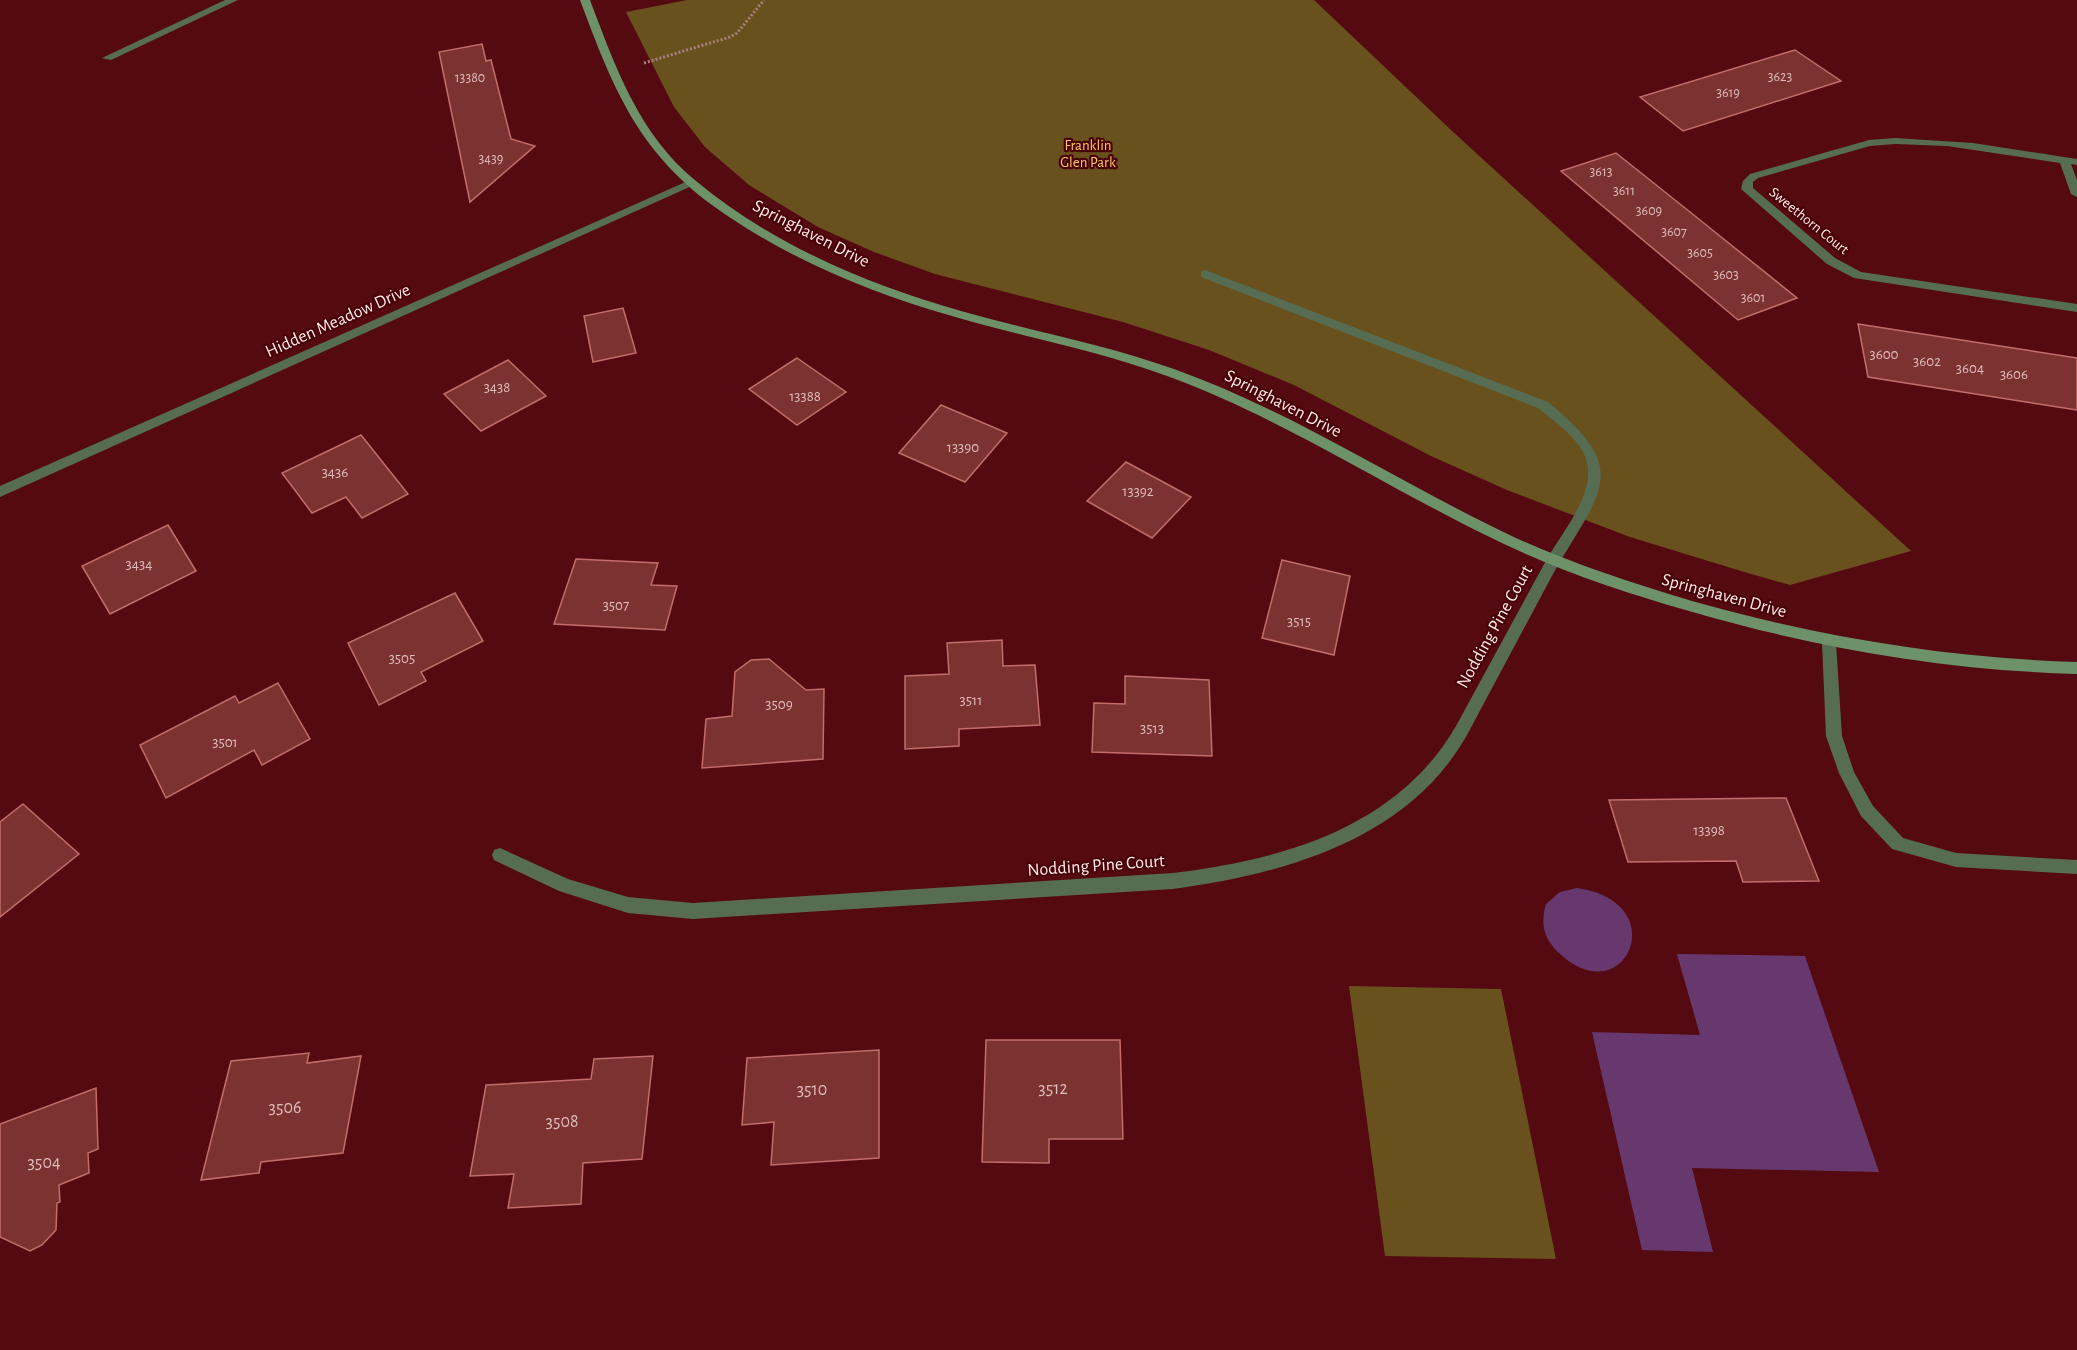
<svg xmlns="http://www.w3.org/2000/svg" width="2077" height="1350" font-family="'Alegreya Sans',sans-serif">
  <rect width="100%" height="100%" fill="#550a11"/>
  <g fill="#69511e">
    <path d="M687,0H1314L1451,130L1911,551L1790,585L1741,571L1630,537L1507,490L1431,456L1294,385L1209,350L1123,322L935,274L874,252L818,227L749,185L705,147L674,107L626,12Z"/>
    <path d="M1349,986L1501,989L1556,1259L1385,1256Z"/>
  </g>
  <g fill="#67386e">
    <path d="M1577,888C1675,902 1625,1014 1560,954C1544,939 1540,925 1546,904L1560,892Z"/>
    <path d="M1677,954L1805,956L1879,1172L1692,1168L1713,1252L1642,1250L1592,1032L1700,1035Z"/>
  </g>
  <g fill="#7d3232" stroke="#c16e6b" stroke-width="1.5">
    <path d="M482,44L486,61L491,60L511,139L535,146L470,202L439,52Z"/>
    <path d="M1795,50L1841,81L1683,131L1640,97Z"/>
    <path d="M1616,153L1690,212L1797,298L1738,320L1561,171Z"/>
    <path d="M623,308L636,353L593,362L584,316Z"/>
    <path d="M1858,324L2077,358V410L1868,377Z"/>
    <path d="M797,358L846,392L797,425L749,389Z"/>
    <path d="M508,360L546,396L481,431L444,394Z"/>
    <path d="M941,405L1007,433L965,482L899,453Z"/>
    <path d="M361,435L408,494L362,518L346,497L312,513L282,473Z"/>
    <path d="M1126,462L1191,497L1152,538L1087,501Z"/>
    <path d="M168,525L196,571L110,614L82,566Z"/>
    <path d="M576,559L658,563L651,585L677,586L665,630L554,624Z"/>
    <path d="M1282,560L1350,576L1334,655L1262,638Z"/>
    <path d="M455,593L483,641L421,672L426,681L379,705L348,643Z"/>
    <path d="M1002,640L1003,666L1035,665L1040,725L959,729V746L905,749V676L949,674L947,643Z"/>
    <path d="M769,659L806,690L824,689L823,759L702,768L706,719L732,716L735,672L751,660Z"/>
    <path d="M1125,676L1209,680L1212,756L1092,752L1094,703L1125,704Z"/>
    <path d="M278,683L310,739L262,765L254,750L166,798L140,745L235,696L239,703Z"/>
    <path d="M1786,798L1819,881L1743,882L1736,861L1628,862L1609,800Z"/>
    <path d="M23,804L79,854L0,917V822Z"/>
    <path d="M986,1040H1120L1123,1139H1049V1163L982,1162Z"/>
    <path d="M879,1050V1158L771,1165L774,1122L742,1125L747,1058Z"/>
    <path d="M309,1053L307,1063L361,1056L343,1153L261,1162L259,1173L201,1180L231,1061Z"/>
    <path d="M653,1056L642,1159L583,1163L581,1204L508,1208L514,1174L470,1176L486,1085L591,1079L594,1059Z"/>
    <path d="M96,1088L98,1149L88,1153L89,1173L59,1185L60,1202L57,1203L56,1230L42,1245L30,1251L0,1237V1124Z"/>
  </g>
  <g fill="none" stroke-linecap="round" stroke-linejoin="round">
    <path stroke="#ac7e81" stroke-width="3" stroke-dasharray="2 2" stroke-linecap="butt" d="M644,63L730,37L737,33L764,0"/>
    <g fill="#566d54" fill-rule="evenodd">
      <path d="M1205,270L1548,402C1628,468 1605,486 1558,565L1553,566L1546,561C1563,529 1606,484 1580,447C1569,431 1553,420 1538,408L1201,277V271Z"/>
      <path d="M1829,637L1834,639L1836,643L1842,736L1854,772L1873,806L1903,838L1956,853L2077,860V874L1956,867L1892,849L1861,816L1839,773L1826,736L1822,643L1824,639Z"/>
    </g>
    <g fill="#566d54" fill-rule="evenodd">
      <path d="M225,0H238L111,60L102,58Z"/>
      <path d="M1895,138L1973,143L2077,159V165L2071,164L2077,180V197L2071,194L2060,163L1947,146L1895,144L1870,146L1758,178L1753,182V188L1835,258L1861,272L2077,304V312L1854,278L1827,264L1741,189L1743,181L1750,174L1869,140Z"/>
      <path d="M690,180L694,181V185L0,497V486Z"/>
      <path d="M1553,556L1560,561L1467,735C1408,840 1284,874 1173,889L693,919L628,913L559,891L494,860L492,855L494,850L500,848L568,879L628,897L693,903L1173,873C1282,860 1397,828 1456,726L1548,557Z"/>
    </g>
    <path fill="#6d926a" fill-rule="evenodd" d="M580,0H590C615,66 639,135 696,181C772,244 866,284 961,311C1032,331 1104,344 1174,369C1294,412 1401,484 1516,538C1573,564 1632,583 1692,601C1819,637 1946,658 2077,662V674C1944,670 1816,648 1689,611C1626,593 1563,572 1504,544C1390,490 1285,419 1167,376C1097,350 1023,337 952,316C867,292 784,257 712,205C636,149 612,85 580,0Z"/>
  </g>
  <g text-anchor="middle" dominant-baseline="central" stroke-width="4.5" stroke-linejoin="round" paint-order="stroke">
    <g font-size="14" fill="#debdbc">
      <text x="1780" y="77">3623</text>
      <text x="470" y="78">13380</text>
      <text x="1728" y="93">3619</text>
      <text x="491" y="159">3439</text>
      <text x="1601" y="172">3613</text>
      <text x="1624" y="191">3611</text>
      <text x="1649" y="211">3609</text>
      <text x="1674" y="232">3607</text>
      <text x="1700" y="253">3605</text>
      <text x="1726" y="275">3603</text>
      <text x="1753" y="298">3601</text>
    </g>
    <g font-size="15" fill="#fdc962" stroke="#490007">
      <text x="1088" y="145">Franklin<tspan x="1088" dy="17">Glen Park</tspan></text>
    </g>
    <g font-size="15" fill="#feebea" stroke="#490007">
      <text transform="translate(1809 221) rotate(39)">Sweethorn Court</text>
    </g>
    <g font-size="15" fill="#debdbc">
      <text x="1884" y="354">3600</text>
      <text x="1927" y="361">3602</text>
      <text x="1970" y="368">3604</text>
      <text x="2014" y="374">3606</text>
      <text x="497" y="387">3438</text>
      <text x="805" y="396">13388</text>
      <text x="963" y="447">13390</text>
      <text x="335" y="472">3436</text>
      <text x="1138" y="491">13392</text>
      <text x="139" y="564">3434</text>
      <text x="616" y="605">3507</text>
      <text x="1299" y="621">3515</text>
      <text x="402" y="658">3505</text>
      <text x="971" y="700">3511</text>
      <text x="779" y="704">3509</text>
      <text x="1152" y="728">3513</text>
      <text x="225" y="742">3501</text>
      <text x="1709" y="830">13398</text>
    </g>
    <g font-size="18" fill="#feebea" stroke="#490007">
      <text transform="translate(811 234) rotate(27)">Springhaven Drive</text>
      <text transform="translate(338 321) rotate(-24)">Hidden Meadow Drive</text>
      <text transform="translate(1283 404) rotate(27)">Springhaven Drive</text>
      <text transform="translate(1724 596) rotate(15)">Springhaven Drive</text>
      <text transform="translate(1495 627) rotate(-61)">Nodding Pine Court</text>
      <text transform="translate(1096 866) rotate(-4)">Nodding Pine Court</text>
    </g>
    <g font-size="18" fill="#debdbc">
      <text x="1053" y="1089">3512</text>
      <text x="812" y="1090">3510</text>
      <text x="285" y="1108">3506</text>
      <text x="562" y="1122">3508</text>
      <text x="44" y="1163">3504</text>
    </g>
  </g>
</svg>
